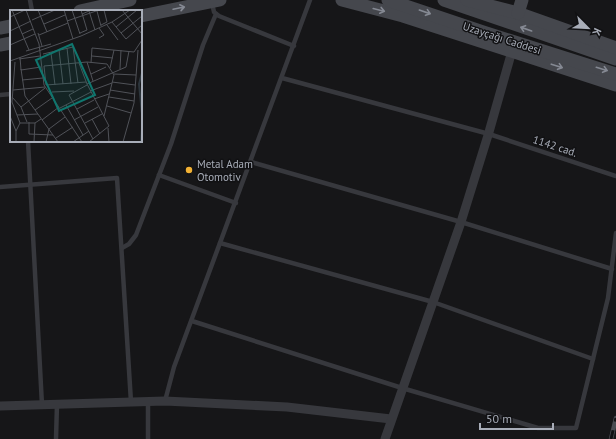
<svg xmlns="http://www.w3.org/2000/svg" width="616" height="439" font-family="'PT Sans',sans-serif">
  <rect width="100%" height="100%" fill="#161618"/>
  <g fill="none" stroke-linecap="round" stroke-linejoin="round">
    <g stroke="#37383d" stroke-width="4.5">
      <path d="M30,0L32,11"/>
      <path d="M212,3L214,12L219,16L294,46"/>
      <path d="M282,78L489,134L616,176"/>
      <path d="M0,95L11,94"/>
      <path d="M28,141L42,405"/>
      <path d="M251,162L461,222L612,269"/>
      <path d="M159,175L236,203"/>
      <path d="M0,187L117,178L131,402"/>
      <path d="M220,243L433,302L593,359"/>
      <path d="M122,248L129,244L136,235L171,144L203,45L216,14"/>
      <path d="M192,321L402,388L538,428H576L608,298L616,233"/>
      <path d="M165,401L174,367L310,0"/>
      <path d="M56,439L57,404"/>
      <path d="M148,439V401"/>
    </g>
    <g stroke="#37383d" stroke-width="9">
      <path d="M0,406L165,401L287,407L391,419"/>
      <path d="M385,439L461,222L489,132L512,51"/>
    </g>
    <g stroke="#45474d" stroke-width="13">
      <path d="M342,0L403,16L616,85"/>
      <path d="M388,0L483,32L616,74"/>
      <path d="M444,0L616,59"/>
      <path d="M467,0L518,13L616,48"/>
      <path d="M80,11L130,0"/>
      <path d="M518,13L522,0"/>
      <path d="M141,16L220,0"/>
      <path d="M0,28L11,26"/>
      <path d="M0,45L11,43"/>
    </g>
    <g stroke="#4a4c52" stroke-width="4.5">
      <path id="rail" d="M611,439L616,418"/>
    </g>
    <use href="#rail" stroke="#111113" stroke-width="3" stroke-dasharray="9" stroke-linecap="butt"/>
  </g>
  <defs><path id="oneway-shaft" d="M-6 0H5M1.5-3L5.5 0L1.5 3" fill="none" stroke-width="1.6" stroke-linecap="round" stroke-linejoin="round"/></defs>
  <g stroke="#858993">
    <use href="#oneway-shaft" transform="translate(179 8) rotate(-12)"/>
    <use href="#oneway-shaft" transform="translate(379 10) rotate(14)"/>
    <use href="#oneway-shaft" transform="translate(425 12) rotate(19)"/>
    <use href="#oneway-shaft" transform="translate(526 29) rotate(-161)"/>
    <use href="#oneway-shaft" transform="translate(557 66) rotate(18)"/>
    <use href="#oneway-shaft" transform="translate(602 69) rotate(17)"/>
  </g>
  <circle fill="#f2b134" stroke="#111113" stroke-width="1.5" cx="189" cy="170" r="4"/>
  <g text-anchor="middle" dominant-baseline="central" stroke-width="3" stroke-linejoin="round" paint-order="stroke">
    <g font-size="11" fill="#a8adb8" stroke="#111113">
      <text transform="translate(502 38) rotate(18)">Uzayçağı Caddesi</text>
      <text transform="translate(555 146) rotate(18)">1142 cad.</text>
    </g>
    <g font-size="11" fill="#a8adb8" stroke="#111113" text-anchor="start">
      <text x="197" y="164">Metal Adam<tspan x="197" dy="13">Otomotiv</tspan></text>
    </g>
  </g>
  <g transform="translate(10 10)">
    <rect width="132" height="132" fill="#161618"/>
    <path fill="none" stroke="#2c353c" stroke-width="2" d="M132,63L129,74L132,104M131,132L132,118"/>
    <path fill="none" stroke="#505258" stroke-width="1" d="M2,0L19,40M16,0L29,34L34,75L72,132M28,0L37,22M54,0L63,29M62,0L70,24M112,0L132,24M87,1L91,16M72,4L79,1L85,20M0,7L15,0M22,10L45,0M57,11L89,0M102,12L116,29L132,15M34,14L55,5M91,15L97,12L94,0M97,15L108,30M106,17L127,0M89,18L94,25L89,28M0,21L21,11M28,23L32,36M70,23L77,20L71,0M111,23L132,6M12,24L23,19M29,25L58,13M0,35L25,24M57,38L61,74M49,40L53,74M16,41L41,34M41,43L45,75M33,44L63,37L68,73M82,46L103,48M10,47L11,60L31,57M9,49L30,46M0,51L71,26L102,12L120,0M5,52L2,92L10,113L6,121M77,52L83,71M69,53L77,74L99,116L79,132M81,53L82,38L124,42L132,30M34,56L77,52L97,54L104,65L94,106M34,56L36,75M100,58L104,40M11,59L15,86L48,132M110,59L111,40M81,64L96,57M104,64L126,65M132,66V82M12,70L33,68M102,72L125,75M77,74L116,57L119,41M36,75L76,72M77,75L59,85L83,129M3,80L35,77M100,80L125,84M80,81L102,73M42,82L64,81M2,87L11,97L17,112M99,87L124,91M84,89L99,84M56,95L73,125M97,96L121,103M11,97L35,78M50,98L81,82M67,99L84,90M25,100L42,88M7,105L28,104M0,106L6,121V132M82,109L90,124M32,110L49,97M64,110L88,97M19,112V124L43,125M10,113H25L31,109M75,113L92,104M98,118L99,132M46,128L63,117M24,132L25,113M36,132L39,119L55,107M63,132L79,121M113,132L124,93L128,40"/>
    <path fill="#0f766e" fill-opacity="0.15" stroke="#0f766e" stroke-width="2" d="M62,34L85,85L49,101L26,50Z"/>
    <rect width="132" height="132" fill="none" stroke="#a8adb8" stroke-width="2"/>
  </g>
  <g transform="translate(588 28) rotate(114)" stroke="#111113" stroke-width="3" paint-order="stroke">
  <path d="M0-3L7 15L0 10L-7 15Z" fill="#a8adb8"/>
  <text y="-6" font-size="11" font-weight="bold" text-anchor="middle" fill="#a8adb8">K</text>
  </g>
  <path d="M480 423v6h73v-6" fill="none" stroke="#a8adb8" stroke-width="2"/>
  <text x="486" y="423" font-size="12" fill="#a8adb8" stroke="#111113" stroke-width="3" paint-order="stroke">50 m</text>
</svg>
